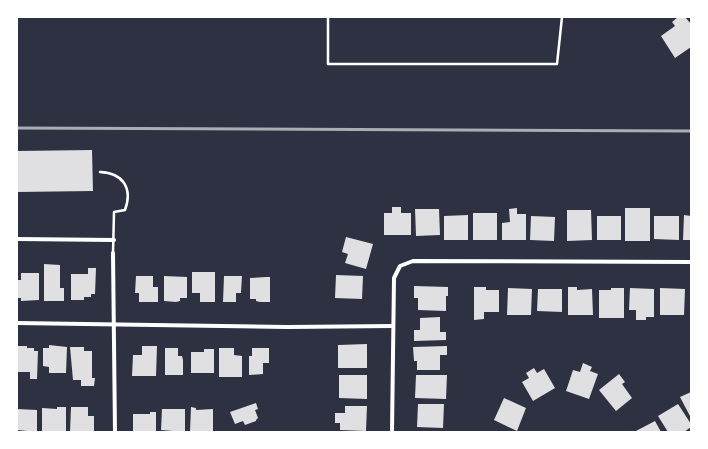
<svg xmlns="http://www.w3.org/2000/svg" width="708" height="449" font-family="'Varela Round',sans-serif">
  <rect width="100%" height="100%" fill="#2d3142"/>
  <g fill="#e0e0e3">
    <path d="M678,17H685L691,24V47L675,58L661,36L675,26L672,22Z"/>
    <path d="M92,150L93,191L17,192V151Z"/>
    <path d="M392,207H401V213H411V235H384V213H392Z"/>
    <path d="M517,208V214H526V240H502V223L510,222L509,209Z"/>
    <rect x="625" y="208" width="25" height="33"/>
    <path d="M415,209H439L440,235L416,236Z"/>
    <path d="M567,210H591L592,240L567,241Z"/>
    <rect x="473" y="213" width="24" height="27"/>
    <path d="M468,215V240H444V216Z"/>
    <path d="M684,215L691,216V240H683Z"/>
    <path d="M531,216L555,217L554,241L530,240Z"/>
    <rect x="597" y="216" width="24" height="24"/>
    <path d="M654,216H679V240L654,239Z"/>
    <path d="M346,237L373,244L366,269L345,263L348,254L342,252Z"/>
    <path d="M44,264L60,265V288H64V301H44Z"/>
    <path d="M88,268H96L95,294H91V297H84V300H71V274H88Z"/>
    <path d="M192,272H215V302H200V293H192Z"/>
    <path d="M21,273H39V300L21,301V298H17V280H21Z"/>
    <path d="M336,275L363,276L362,299L335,298Z"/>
    <path d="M136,276H153V287H158V302H139V293H135Z"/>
    <path d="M164,276L187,277V298H180V301L176,302L164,301Z"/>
    <path d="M224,276H242L241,292V293H236V302H223Z"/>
    <path d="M266,277H270V302H260L256,301V299H250V278Z"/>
    <path d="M414,286L448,287V296H446V311L418,310V298H414Z"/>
    <path d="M474,287H486V290H499V312H484V319L474,320Z"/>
    <path d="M568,287H577V290L592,289L593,315H568Z"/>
    <path d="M508,288L532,289L531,315H507Z"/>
    <path d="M611,288H624V318H599V290H611Z"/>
    <path d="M630,288L654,289V317H646V320H636V310H629Z"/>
    <path d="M660,288L685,289L684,315H660Z"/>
    <path d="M538,289H562V312L537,311Z"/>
    <path d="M440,317V332H446V340L414,341V330H420V318Z"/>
    <path d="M367,344V368H338V345Z"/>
    <path d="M49,345L67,347L66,373H49V367L43,366V348H49Z"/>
    <path d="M17,346H27V348H34V351H38L37,379H30V372H17Z"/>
    <path d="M142,346H157L156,376H132L133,355H142Z"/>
    <path d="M447,346V355H440V370H417V361H414L413,347Z"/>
    <path d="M70,347H84V351H92V378H95L94,386H81V380H73Z"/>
    <path d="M165,348H178V356H182L183,360V375H165Z"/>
    <path d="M219,348H234V355L242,356V377H219Z"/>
    <path d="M252,348H269V363H263V374L249,375V356H252Z"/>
    <path d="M204,349H214V373H191V352H204Z"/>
    <path d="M583,363L592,367L590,371L598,374L589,399L566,391L573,370L580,372Z"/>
    <path d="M534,368L537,373L544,369L555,388L533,401L522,382L529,378L526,373Z"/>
    <path d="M619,374L625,382L622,384L632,398L616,411L599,390Z"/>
    <path d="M339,375H367V399L339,398Z"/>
    <path d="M416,375H447L446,399L415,398Z"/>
    <path d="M691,392V418L680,397Z"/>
    <path d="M504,398L526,408L517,431L494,420Z"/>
    <path d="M256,403L258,409L255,410L258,418L256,420V421L245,425L243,421L235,424L230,412Z"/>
    <path d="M418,404H444L443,428L417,427Z"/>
    <path d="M678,404L691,424V427L684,432H668L658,416Z"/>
    <path d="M345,406H367L366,431L340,430V423H335V413H345Z"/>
    <path d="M57,407H66V432H42V408L57,409Z"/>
    <path d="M71,407H88V416H94V432H70Z"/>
    <path d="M191,407L196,408V410L213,409V431L190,432Z"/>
    <path d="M17,409L37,410V432L17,430Z"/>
    <path d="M162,409H185V432L161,430Z"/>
    <path d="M150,412H156V432H133V414H150Z"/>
    <path d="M655,421L661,432H634Z"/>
  </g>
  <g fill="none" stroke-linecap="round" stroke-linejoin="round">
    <g stroke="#fff" stroke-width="2.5">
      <path d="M328,17V64H557L562,17"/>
      <path d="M100,172C123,173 133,188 125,210L114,212L113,253"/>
    </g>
    <g stroke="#fff" stroke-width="4">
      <path d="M17,239L114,240"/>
      <path d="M113,253L115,432"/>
      <path d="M17,323L287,327L393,326"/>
      <path d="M392,432L394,278L400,266L413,261L691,262"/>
    </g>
    <path stroke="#abadb3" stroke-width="3" d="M17,128L691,131"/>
  </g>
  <rect width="708" height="449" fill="none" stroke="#ffffff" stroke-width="36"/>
</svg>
